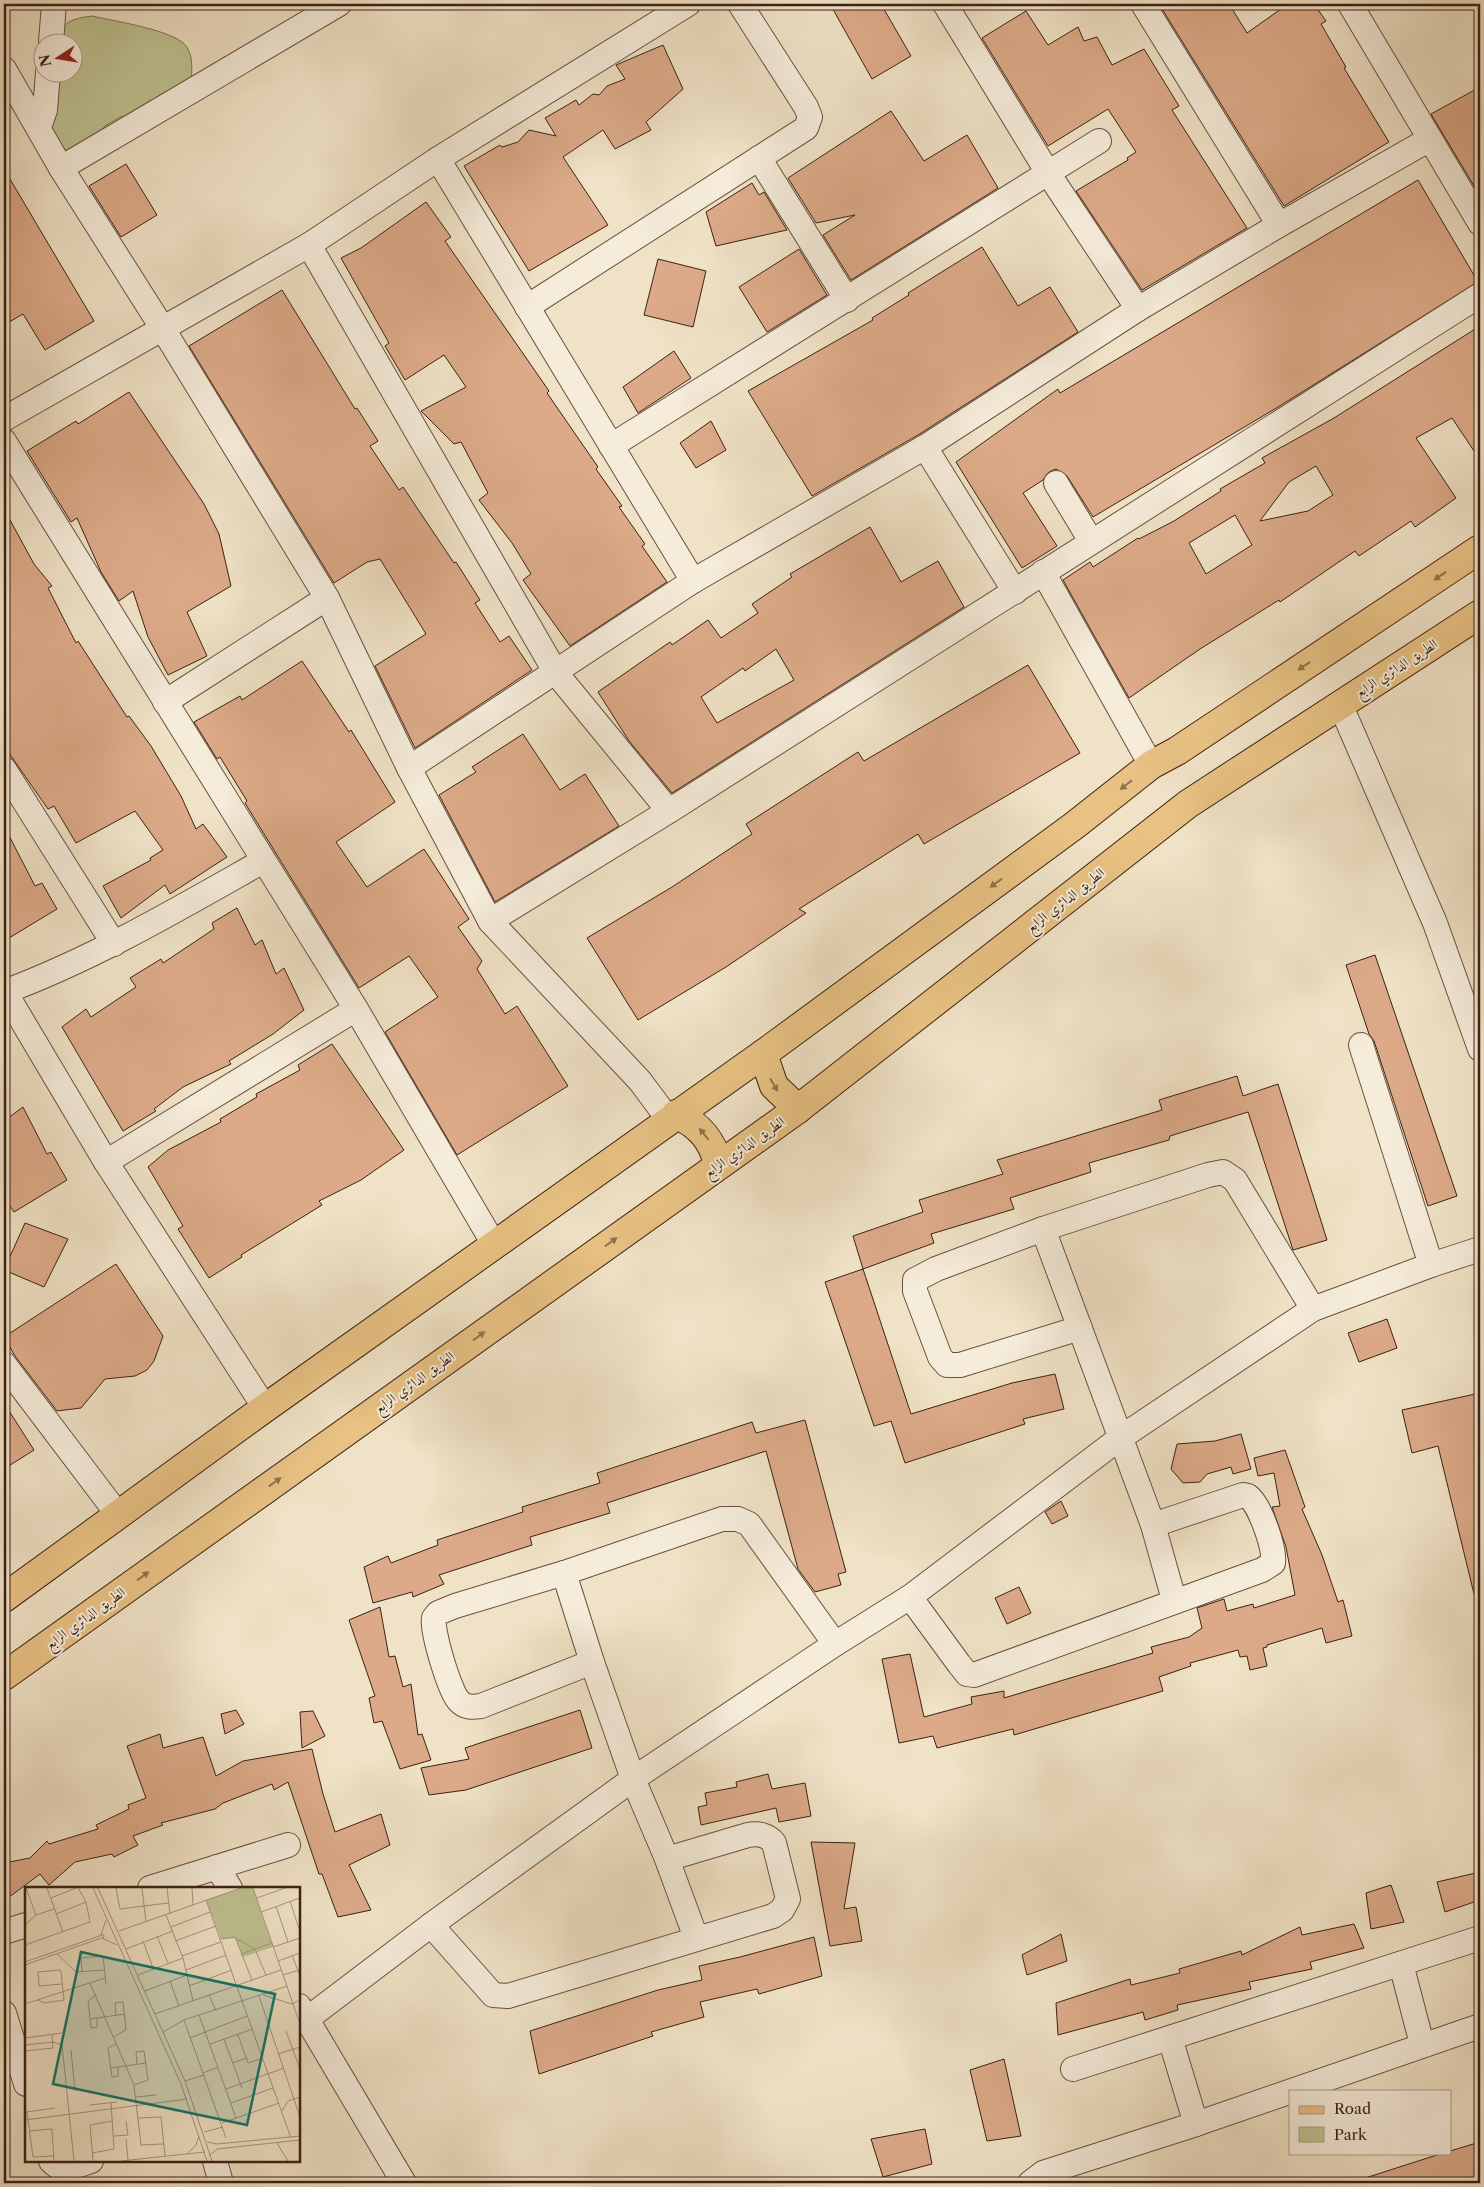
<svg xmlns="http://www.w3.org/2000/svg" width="1484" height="2187" font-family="'Libre Caslon Text',Amiri,serif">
  <rect width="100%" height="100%" fill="#f0e2c6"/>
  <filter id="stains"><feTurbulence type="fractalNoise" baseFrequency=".004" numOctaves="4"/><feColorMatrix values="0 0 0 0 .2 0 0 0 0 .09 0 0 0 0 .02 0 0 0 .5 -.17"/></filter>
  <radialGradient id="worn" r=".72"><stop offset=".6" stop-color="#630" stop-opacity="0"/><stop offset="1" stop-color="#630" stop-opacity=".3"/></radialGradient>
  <path fill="#bfc291" stroke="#7e7252" d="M92,16C114,21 165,29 182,42C194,51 192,69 191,82L154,112L120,117L105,126L93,140L75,154L60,152L45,112L49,73L72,72V42H52C64,23 68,19 92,16Z"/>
  <g fill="#dcaa88" stroke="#3c2114" fill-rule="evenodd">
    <path d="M830,4H881L911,56L872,79Z"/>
    <path d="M1159,4H1229L1247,33L1288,4H1314L1326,21L1321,24L1346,67L1344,68L1389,142L1284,206Z"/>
    <path d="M1026,11L1048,45L1078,27L1084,41L1097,37L1112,65L1144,49L1179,106L1172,110L1247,228L1142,290L1076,191L1128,160L1127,158L1136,152L1108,109L1048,146L982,38Z"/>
    <path d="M663,45L683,89L646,122L651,130L615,149L603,130L563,157L608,225L529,271L464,166L500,145L502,147L518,142L529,130L556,136L545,118L576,100L579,105L593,94L599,95L607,86L625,79L616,65Z"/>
    <path d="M1480,87V196L1431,114Z"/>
    <path d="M891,111L924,161L967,135L998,188L851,280L823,235L855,215L816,223L788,178Z"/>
    <path d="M126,164L157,215L121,237L89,186Z"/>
    <path d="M4,169L94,321L45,350L23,314L4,325Z"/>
    <path d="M1418,180L1478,282L1278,407L1093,517L1067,476L1056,469L1049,472L1043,480L1023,493L1057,546L1022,568L956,462L1058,389L1060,393Z"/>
    <path d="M752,183L759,195L764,192L787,230L716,246L706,212Z"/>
    <path d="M426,202L451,237L445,241L549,391L547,393L598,467L596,469L622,506L619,507L645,544L642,546L667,582L570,646L523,580L531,574L512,543L479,500L488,493L461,442L454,444L421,411L466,387L444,355L405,380L385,346L389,343L341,258L361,248Z"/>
    <path d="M982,247L1018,306L1050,287L1078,332L918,435L812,496L748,391L873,320L872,318L909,295L908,293Z"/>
    <path d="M799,249L827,295L767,332L739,287Z"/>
    <path d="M658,259L706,271L693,327L644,315Z"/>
    <path d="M282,290L355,409L357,408L378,441L370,446L399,490L403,487L454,563L456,562L480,600L475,603L500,642L509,636L532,670L415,748L375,666L426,634L380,559L367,562L334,583L189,346Z"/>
    <path d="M1480,326V460L1452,418L1416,438L1456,498L1415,527L1411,521L1359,556L1355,551L1280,602L1279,600L1200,649L1129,698L1063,580L1090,562L1093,567L1138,538L1139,539L1174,521L1221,491L1220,489L1265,463L1262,458L1334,418ZM1316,466L1333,495L1308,511L1260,521L1289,482ZM1235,515L1252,545L1206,574L1189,543Z"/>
    <path d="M674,351L691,378L638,413L623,387Z"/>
    <path d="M129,392L204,504L219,534L231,586L187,612L207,656L168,675L148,637L133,591L119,601L101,572L77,518L71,522L27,451L76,421L78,424Z"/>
    <path d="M711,421L726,450L696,468L680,443Z"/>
    <path d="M4,509L34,564L52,586L48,588L76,643L78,641L127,717L129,716L151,746L181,796L196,829L203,824L227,857L170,894L165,885L121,918L103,886L151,860L150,858L163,850L135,811L76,843L54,806L48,809L4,746Z"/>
    <path d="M870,527L901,582L938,561L964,607L672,793L629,741L598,692L670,642L672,645L708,620L721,638L758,613L752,604L792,577L790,574ZM776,649L794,680L717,723L701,697L743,668L745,671Z"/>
    <path d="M302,661L349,732L351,730L395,802L336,842L367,887L424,849L469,919L458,927L482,961L477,969L505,1014L517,1006L568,1086L457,1155L385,1032L438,997L409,956L359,988L245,803L247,801L220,757L217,759L194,722L240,696L242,700Z"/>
    <path d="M1028,665L1080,753L924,844L918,834L799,909L806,913L726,967L638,1020L587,938L672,887L752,834L746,824L858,752L864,761Z"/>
    <path d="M523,734L560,790L585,774L619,826L495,902L439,795L476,772L472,767Z"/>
    <path d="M4,826L35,886L42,883L57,909L4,941Z"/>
    <path d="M237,908L255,945L262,940L276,974L284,968L304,1010L273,1034L229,1061L231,1064L183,1087L154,1109L156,1111L123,1131L62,1027L86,1009L91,1017L136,987L130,978L161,959L163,963L214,929L212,923Z"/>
    <path d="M1375,955L1457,1196L1428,1206L1374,1041L1369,1034L1346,965Z"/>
    <path d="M332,1044L404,1150L361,1180L319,1201L322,1205L241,1255L242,1257L209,1278L178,1229L183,1226L148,1167L168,1150L221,1122L220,1119L257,1097L256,1094L300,1070L298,1065Z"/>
    <path d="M1237,1076L1243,1096L1278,1084L1327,1240L1293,1250L1248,1112L1170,1136L1169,1140L1089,1163L1091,1172L1010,1198L1014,1209L931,1234L934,1243L863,1269L853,1236L923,1212L919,1200L1003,1174L997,1160L1162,1110L1159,1100Z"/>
    <path d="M23,1107L47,1154L51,1152L67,1180L14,1212L4,1197V1121Z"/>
    <path d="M25,1223L68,1239L44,1287L4,1270Z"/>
    <path d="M116,1264L163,1336L154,1361L147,1370L135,1376L105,1379L81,1408L57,1411L15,1356L4,1337Z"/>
    <path d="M863,1269L911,1414L1012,1383L1055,1374L1064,1409L1023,1419L1025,1424L905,1463L891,1421L874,1426L825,1282Z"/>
    <path d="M1387,1319L1397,1348L1359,1362L1348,1333Z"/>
    <path d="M1480,1393V1438L1475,1439L1480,1462V1593L1474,1594L1438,1446L1412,1453L1402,1410Z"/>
    <path d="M4,1403L34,1450L4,1469Z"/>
    <path d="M805,1420L846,1572L838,1574L841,1585L815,1592L798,1569L766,1451L607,1503L610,1513L530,1537L532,1545L439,1575L444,1584L413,1597L412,1592L373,1603L364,1567L388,1556L391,1563L438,1545L437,1540L523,1512L522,1507L600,1483L597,1473L752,1422L756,1433Z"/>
    <path d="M1241,1434L1251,1469L1233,1474L1231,1467L1207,1474L1200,1482L1183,1483L1171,1469L1177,1444L1215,1441Z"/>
    <path d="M1285,1450L1305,1507L1302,1509L1322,1555L1338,1602L1343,1600L1352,1636L1326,1643L1322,1628L1267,1645V1647L1263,1648L1267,1666L1250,1670L1247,1656L1240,1657L1238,1650L1190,1663L1191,1666L1159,1677L1163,1691L1014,1735L1013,1729L937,1748L933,1736L899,1743L882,1659L910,1654L924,1717L972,1704L971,1697L1004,1691V1698L1153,1653L1151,1647L1189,1637L1202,1628L1197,1608L1224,1599L1227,1611L1253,1604L1254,1608L1295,1595L1286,1547L1272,1507L1280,1506L1274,1473L1258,1476L1254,1458Z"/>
    <path d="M1061,1501L1068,1516L1052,1524L1045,1512Z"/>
    <path d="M1019,1587L1031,1613L1007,1624L995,1598Z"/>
    <path d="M380,1607L389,1657L395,1656L403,1687L411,1684L418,1735L422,1734L431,1760L400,1769L382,1721L374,1723L369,1698L375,1696L349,1620Z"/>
    <path d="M236,1710L244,1724L225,1734L221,1714Z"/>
    <path d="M580,1710L592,1748L466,1790L429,1795L421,1768L469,1759L465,1748Z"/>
    <path d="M313,1711L325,1736L302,1748L300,1712Z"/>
    <path d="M160,1734L163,1748L203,1737L216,1776L243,1761L312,1749L323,1794L335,1832L381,1814L390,1845L349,1865L371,1910L338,1917L322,1874H319L288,1782L274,1790L272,1784L223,1803L215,1809L161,1823L163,1825L133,1836L138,1845L114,1857L112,1854L75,1862L49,1885L40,1874L4,1901V1863L30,1858L47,1841L49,1844L98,1829L96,1825L129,1809L128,1805L146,1798L127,1746Z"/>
    <path d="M768,1774L772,1789L805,1783L811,1816L779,1822L776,1808L701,1825L698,1807L707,1805L705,1793L737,1787L736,1782Z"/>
    <path d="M811,1842L855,1843L844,1909L856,1907L862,1941L830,1946Z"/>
    <path d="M1480,1872V1900L1445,1912L1437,1882Z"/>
    <path d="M1391,1885L1404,1922L1371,1929L1366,1893Z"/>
    <path d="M1354,1924L1364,1948L1310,1962L1312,1969L1249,1982L1251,1989L1177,2005L1178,2010L1145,2020L1143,2012L1058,2035L1056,2003L1130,1979L1131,1985L1180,1973L1179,1969L1241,1951L1242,1955L1300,1927L1302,1935Z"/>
    <path d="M1061,1934L1067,1961L1027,1975L1022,1955Z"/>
    <path d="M814,1937L822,1976L759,1994L757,1989L700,2002L704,2017L651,2032L653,2036L539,2074L530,2031L658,1990L702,1980L699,1966L740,1957Z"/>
    <path d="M1004,2059L1021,2136L987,2141L970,2070Z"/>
    <path d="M925,2129L932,2164L883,2177L871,2139Z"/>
    <path d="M1480,2142V2183H1360L1359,2180L1443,2153H1450V2151Z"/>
  </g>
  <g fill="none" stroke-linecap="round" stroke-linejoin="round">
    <g stroke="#695140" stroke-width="26">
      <g id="minor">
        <path d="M945,4L1048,173L1138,309"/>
        <path d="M1143,4L1279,225"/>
        <path d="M1350,4L1480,223"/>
        <path d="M51,42L54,4"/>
        <path d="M4,69L61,168L163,329L327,598L409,768L490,921L640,1081L669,1120"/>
        <path d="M39,127L45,110L48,72"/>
        <path d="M759,158L847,300"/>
        <path d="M438,159L693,581"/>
        <path d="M61,168L339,4"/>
        <path d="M309,245L556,673L669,811"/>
        <path d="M527,307L806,128L810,117L806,107L740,4"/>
        <path d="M4,419L309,245L438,159L688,4"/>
        <path d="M4,441L356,1009L495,1246"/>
        <path d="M611,446L1099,141"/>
        <path d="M925,447L1015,592"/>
        <path d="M1056,483L1091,541"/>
        <path d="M1043,572L1151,765"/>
        <path d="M165,702L327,598"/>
        <path d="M1340,704L1435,923L1480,1049"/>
        <path d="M409,768L693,581L925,447L1138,309L1279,225L1430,139"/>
        <path d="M4,769L114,944"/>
        <path d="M490,921L669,811L1480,295"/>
        <path d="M4,992C95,958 178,909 263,861"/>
        <path d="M5,992L106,1162L265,1408"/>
        <path d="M1361,1045L1431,1265"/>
        <path d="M106,1162L356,1009"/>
        <path d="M1043,1229L1153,1525L1174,1600"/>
        <path d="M1080,1328L960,1365H947L940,1357L915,1291V1280L936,1269L1043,1229L1208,1175L1223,1172L1235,1180L1313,1309"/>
        <path d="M4,1364L119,1516"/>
        <path d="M564,1573L592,1662L633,1779L667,1859L696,1938"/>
        <path d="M910,1597L959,1664L967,1674L974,1675L1262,1570L1273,1563C1275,1548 1260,1505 1248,1496L1243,1495L1153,1525"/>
        <path d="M592,1662L481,1706C473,1707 465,1708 459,1701C450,1693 431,1629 434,1618L438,1613L455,1606L564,1573L722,1519H738L749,1524L835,1644"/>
        <path d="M217,1867L230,1888"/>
        <path d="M150,1888L288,1845"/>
        <path d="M431,1925L493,1995L508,1996L773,1916L782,1910L788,1899L774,1843C768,1835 758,1833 748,1835L667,1859"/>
        <path d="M4,1932L26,1925"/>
        <path d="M1401,1964L1422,2044"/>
        <path d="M299,2006L404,2183"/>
        <path d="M4,2013L26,2084"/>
        <path d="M307,2019L431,1925L633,1779L835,1644L910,1597L1120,1438L1313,1309L1431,1265L1480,1249"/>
        <path d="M1170,2038L1196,2124"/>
        <path d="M1073,2069L1480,1938"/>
        <path d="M51,2161C62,2174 77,2165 91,2161"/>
        <path d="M215,2161L221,2183"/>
        <path d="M1030,2183L1043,2173L1196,2124L1480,2026"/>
      </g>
    </g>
    <g stroke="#3c2114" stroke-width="30">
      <g id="major">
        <path d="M763,1054L774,1086L798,1109"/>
        <path d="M676,1114C699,1125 713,1140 718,1165"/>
        <path d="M4,1598L265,1408L763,1054L1075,825L1151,765L1177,751L1480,549"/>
        <path d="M4,1676L798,1109L1188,804L1480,614"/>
      </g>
    </g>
    <use href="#minor" stroke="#f5ecda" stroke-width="24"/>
    <use href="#major" stroke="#e8c183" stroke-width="28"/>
  </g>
  <defs><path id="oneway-solid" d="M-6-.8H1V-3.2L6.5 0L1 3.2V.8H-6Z" transform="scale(1.25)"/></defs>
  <g fill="#92714c">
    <use href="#oneway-solid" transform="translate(1440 576) rotate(146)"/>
    <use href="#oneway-solid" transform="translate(1304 666) rotate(146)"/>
    <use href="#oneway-solid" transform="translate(1126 785) rotate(142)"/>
    <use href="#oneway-solid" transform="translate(996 883) rotate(144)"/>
    <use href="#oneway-solid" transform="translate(774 1085) rotate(59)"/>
    <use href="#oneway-solid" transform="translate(704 1134) rotate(-129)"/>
    <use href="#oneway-solid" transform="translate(611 1242) rotate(-36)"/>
    <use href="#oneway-solid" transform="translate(479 1336) rotate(-36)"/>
    <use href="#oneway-solid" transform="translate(275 1482) rotate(-36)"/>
    <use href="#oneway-solid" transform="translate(143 1576) rotate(-36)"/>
  </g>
  <g text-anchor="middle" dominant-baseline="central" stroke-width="4" stroke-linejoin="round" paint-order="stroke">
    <g font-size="14" fill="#3c2114" stroke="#f5ecda">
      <text transform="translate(1396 668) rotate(-33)">الطريق الدائري الرابع</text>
      <text transform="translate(1065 900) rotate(-38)">الطريق الدائري الرابع</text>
      <text transform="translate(744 1147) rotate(-35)">الطريق الدائري الرابع</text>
      <text transform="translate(414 1382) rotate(-36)">الطريق الدائري الرابع</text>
      <text transform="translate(85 1618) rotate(-36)">الطريق الدائري الرابع</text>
    </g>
  </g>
  <g transform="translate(25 1887)">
    <rect width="275" height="275" fill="#f0e2c6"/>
    <path d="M216,1H228L248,60L218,70L211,51L196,52L181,13Z" fill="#bfc291"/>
    <path fill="none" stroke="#a8957f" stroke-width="1" d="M22,1L38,45M68,1L156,197L182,274M73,1L160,194L187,274M91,1L95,22L143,16M117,1L121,35M142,1L145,27M167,1L168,18M228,1L275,137M26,11L51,1M232,11L260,1M181,13L266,251M265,14L275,45M251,19L263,55M236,25L275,11M31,27L61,15M11,28L29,22M141,28L158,71L168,114M0,38L11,28L1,1M146,40L185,25M94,44L216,1M76,48L81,33M132,49L143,76M77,51L92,58M210,51L230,62L241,88M196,52L210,50L227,93M118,54L128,81M150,54L191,39M0,58L65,35L61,15L53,1M248,60L275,51M101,62L148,44M32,67L51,85L79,83M216,67L247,56M267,68L275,89M157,69L196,55M253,74L275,66M0,75L77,48M0,78L79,50L78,47M161,83L201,68M57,85L56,71L78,69L81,97M113,88L158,71M258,88L275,83M145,94L154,119M65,96L109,198L116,258L138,257M164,99L207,83M120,104L162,88M71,108L63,114L66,141L72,140V131M184,108L191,124M238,108L267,117L275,113M234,109L275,230M13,113L19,116L39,113L36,84L35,83L13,85L14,99L37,97M0,117L80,91M130,127L256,83M174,128L211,231M65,132L100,127M159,133L201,251M261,144L275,182M138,145L159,133L262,99M213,148L223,176L238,171M88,150L101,143L98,115L90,116L91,128M0,151L37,146M165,151L222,129M199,152L217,201M91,157L83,161L87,190L93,189V180M185,157L228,142M0,158L28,155L37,158L49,274M46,163L50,204M0,164L28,161L27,148M253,167L275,160M207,176L222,171M86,181L121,176M178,186L193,180M160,194L179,188M109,198L123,193L119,164L111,165L112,177M201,202L259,181M111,210L131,208M206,216L248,201M65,218L92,215M257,224L263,214L275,210M1,225L30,221M2,225L8,270L29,269M113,231L136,230L140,269M0,233L162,212M197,236L254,216M4,244L27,242L29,274M179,245L198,240M89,249L103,248L101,234M101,252L103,273M182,255L192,257L275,249M252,256L263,274M67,266L89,262L86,216M162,267L171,258L174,249M185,268L192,262L275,253M68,274L65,238L87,234M96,274L180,265"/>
    <path fill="#0f766e" fill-opacity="0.15" stroke="#0f766e" stroke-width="2.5" d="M56,65L250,107L222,238L28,197Z"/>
    <rect width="275" height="275" fill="none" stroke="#3c2114" stroke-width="2.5"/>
  </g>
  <rect width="1484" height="2187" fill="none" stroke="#f0e2c6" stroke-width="20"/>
  <rect x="5" y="5" width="1474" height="2177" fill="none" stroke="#3c2114" stroke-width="2.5"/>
  <rect x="10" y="10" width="1464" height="2167" fill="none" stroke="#3c2114"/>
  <rect x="1289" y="2090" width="162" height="65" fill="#f5ecda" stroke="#ab9b8b"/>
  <rect x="1299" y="2106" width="25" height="8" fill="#e8c183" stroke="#ab9b8b"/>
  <text x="1334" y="2114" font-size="15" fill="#3c2114">Road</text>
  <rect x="1299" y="2127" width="25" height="15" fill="#bfc291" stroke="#ab9b8b"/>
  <text x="1334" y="2140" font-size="15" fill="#3c2114">Park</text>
  <g transform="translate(58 58) rotate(258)"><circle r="24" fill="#f5ecda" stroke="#ab9b8b"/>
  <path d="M0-4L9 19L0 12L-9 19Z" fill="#8f2418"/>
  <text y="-8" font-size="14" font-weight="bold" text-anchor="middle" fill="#3c2114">N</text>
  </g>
  <rect width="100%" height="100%" filter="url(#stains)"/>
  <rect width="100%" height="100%" fill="url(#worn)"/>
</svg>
